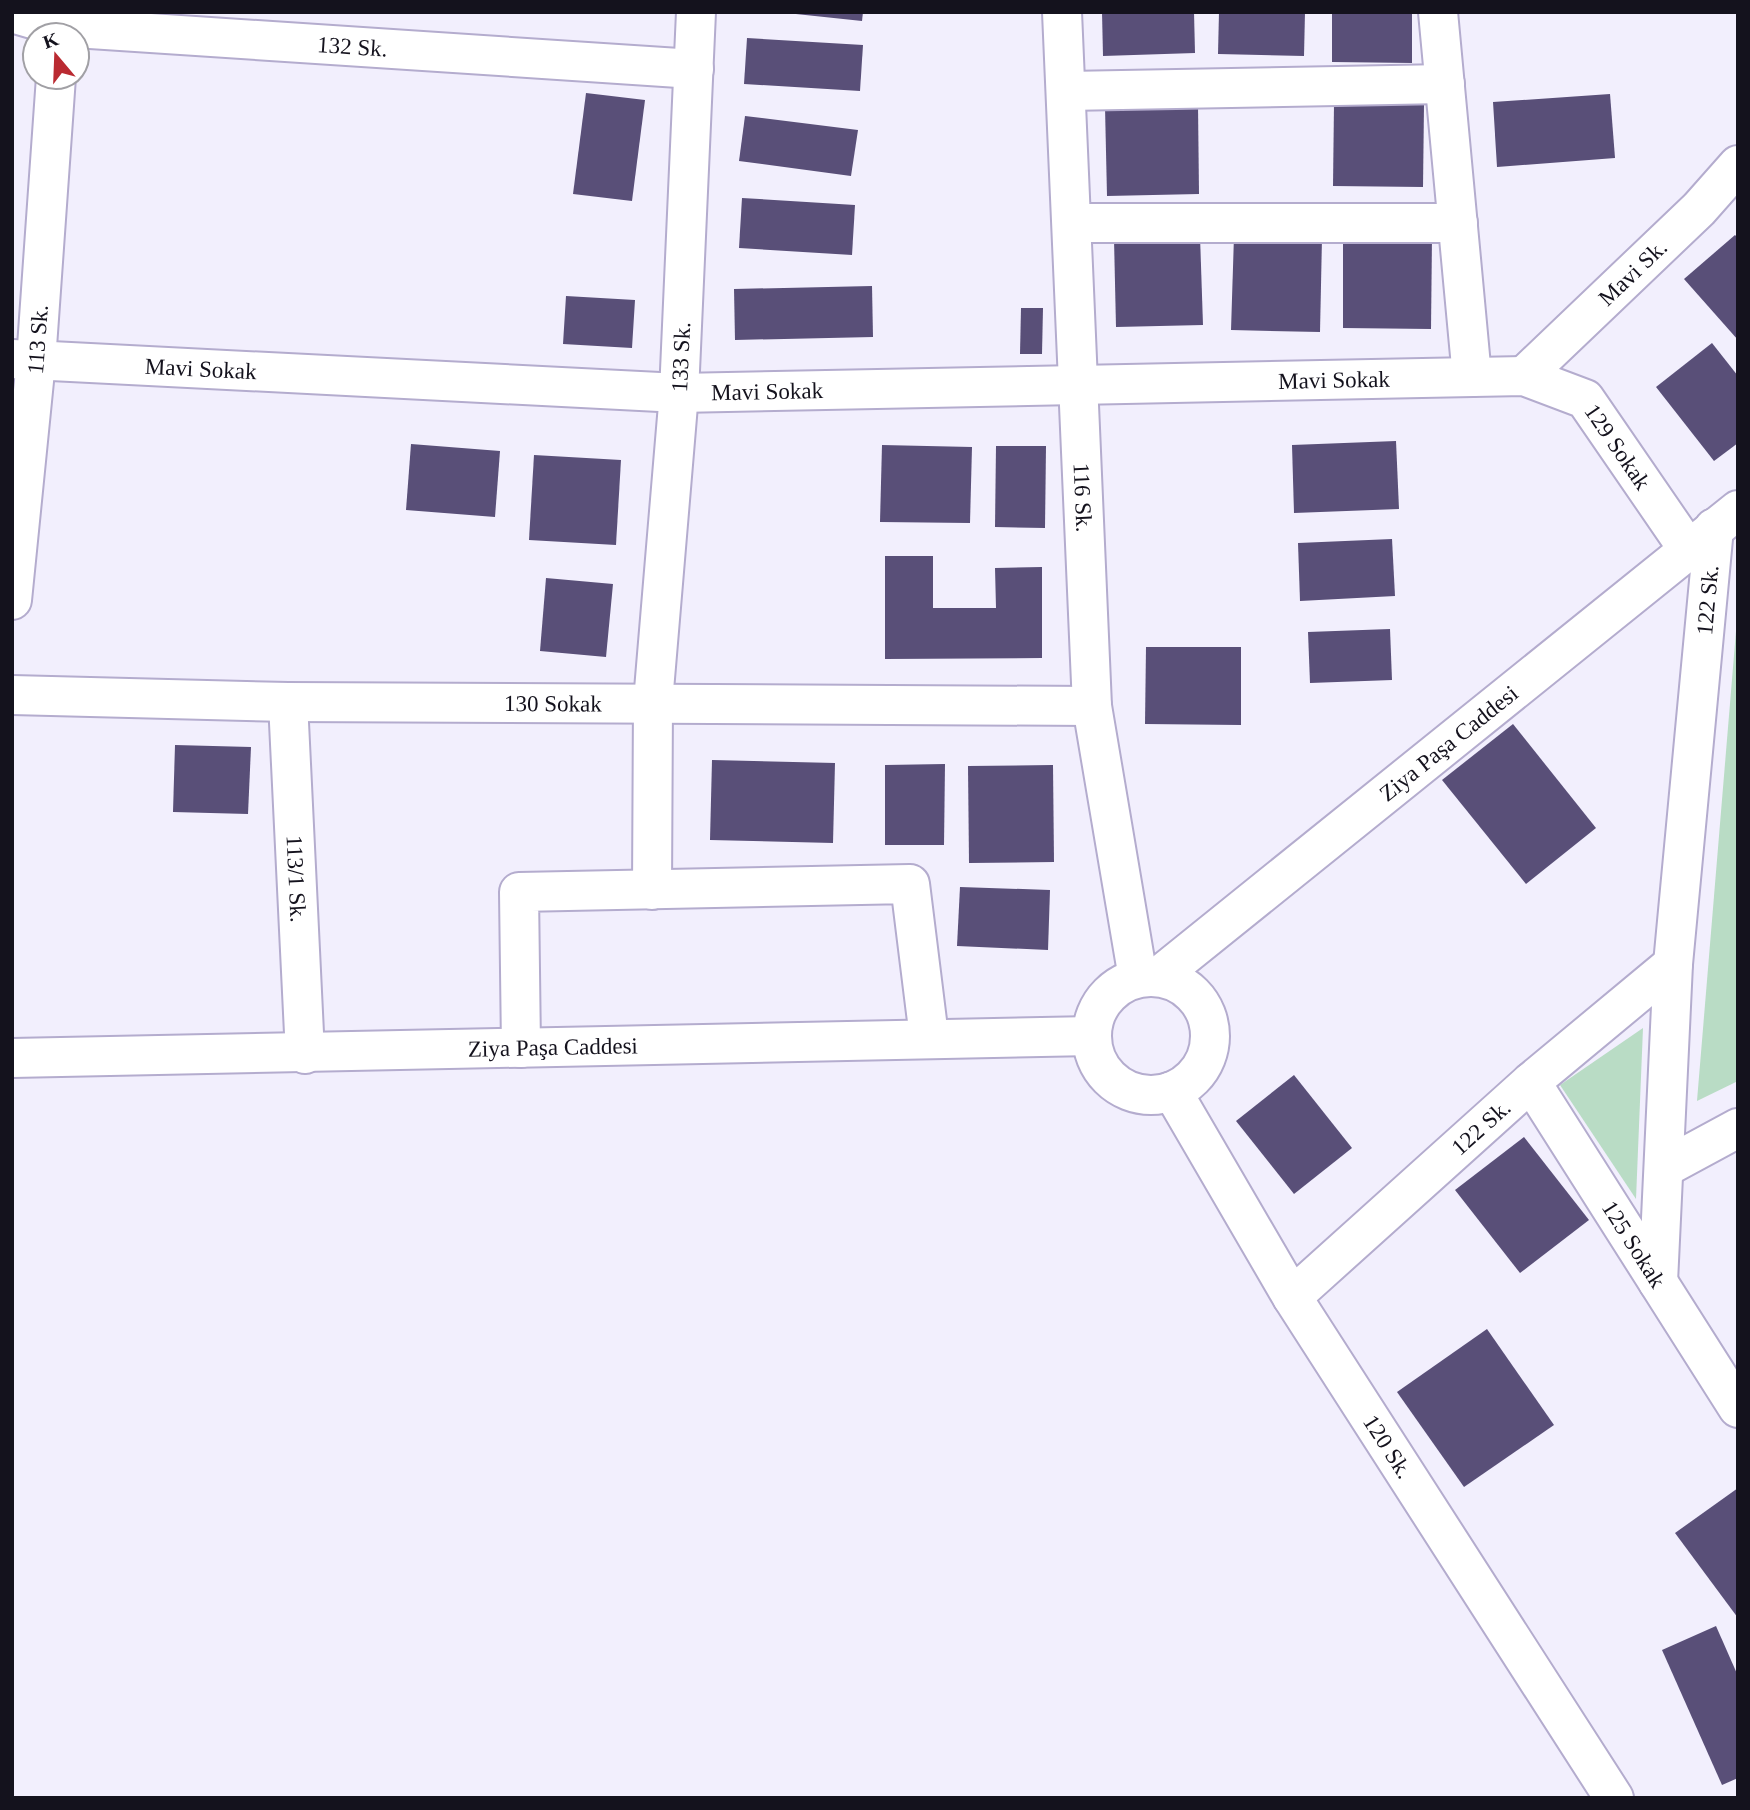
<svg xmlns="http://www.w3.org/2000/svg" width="1750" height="1810" font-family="'Times New Roman',serif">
  <rect width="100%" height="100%" fill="#f2effd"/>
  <g fill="#b9dcc5">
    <path d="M1738,607V1081L1697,1101Z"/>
    <path d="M1643,1028L1636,1199L1560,1085Z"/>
  </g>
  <g fill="#594f78">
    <path d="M777,12H863L862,21Z"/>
    <path d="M1102,12H1194L1195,53L1103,56Z"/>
    <path d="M1219,12H1305L1304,56L1218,54Z"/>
    <path d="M1332,12H1412V63L1332,62Z"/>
    <path d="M747,38L863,45L860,91L744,84Z"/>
    <path d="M586,93L645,100L632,201L573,194Z"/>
    <path d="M1610,94L1615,158L1497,167L1493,102Z"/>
    <path d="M1334,104L1424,105L1423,187L1333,186Z"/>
    <path d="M1198,105L1199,194L1107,196L1105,107Z"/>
    <path d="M745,116L858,130L851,176L739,161Z"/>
    <path d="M742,198L855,205L852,255L739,248Z"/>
    <path d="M1735,235L1738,238V340L1684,279Z"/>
    <path d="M1200,236L1203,325L1116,327L1114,239Z"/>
    <path d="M1234,236L1322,238L1320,332L1231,330Z"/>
    <path d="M1343,236L1432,237L1431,329L1343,328Z"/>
    <path d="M872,286L873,337L735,340L734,289Z"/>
    <path d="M566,296L635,300L632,348L563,344Z"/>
    <path d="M1021,308H1043L1042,354H1020Z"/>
    <path d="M1712,343L1738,376V443L1714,461L1656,387Z"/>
    <path d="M1396,441L1399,509L1294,513L1292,445Z"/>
    <path d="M411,444L500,451L495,517L406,510Z"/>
    <path d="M882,445L972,447L970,523L880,522Z"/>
    <path d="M996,446H1046L1045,528L995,527Z"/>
    <path d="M534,455L621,460L616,545L529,540Z"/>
    <path d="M1392,539L1395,596L1300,601L1298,543Z"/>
    <path d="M885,556H933V608H996L995,568L1042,567V658L885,659Z"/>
    <path d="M546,578L613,584L606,657L540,651Z"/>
    <path d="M1390,629L1392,680L1310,683L1308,632Z"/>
    <path d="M1146,647H1241V725L1145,724Z"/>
    <path d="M1513,724L1596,828L1526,884L1442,780Z"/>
    <path d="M175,745L251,747L248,814L173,812Z"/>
    <path d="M712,760L835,763L833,843L710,840Z"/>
    <path d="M945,764L944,845H885V765Z"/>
    <path d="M1053,765L1054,862L969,863L968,766Z"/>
    <path d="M960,887L1050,890L1048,950L957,946Z"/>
    <path d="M1294,1075L1352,1148L1294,1194L1236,1121Z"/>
    <path d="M1524,1137L1589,1220L1520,1273L1455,1190Z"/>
    <path d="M1487,1329L1554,1425L1464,1487L1397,1392Z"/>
    <path d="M1738,1488V1618L1675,1533Z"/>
    <path d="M1716,1626L1738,1676V1778L1722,1785L1662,1650Z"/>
  </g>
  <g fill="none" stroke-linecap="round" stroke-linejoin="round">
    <g stroke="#b4acce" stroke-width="42">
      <g id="street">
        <path id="s1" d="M1062,12L1092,706L1138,978"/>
        <path d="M1438,12L1472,377"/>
        <path id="s2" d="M12,13L60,27L694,69"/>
        <path d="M1067,91L1445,84"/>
        <path d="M1073,223H1458"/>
        <path id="s3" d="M12,359L679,393L1524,376L1585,399L1688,549"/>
        <path id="s4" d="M1524,376L1699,209L1738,165"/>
        <path id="s5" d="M12,600L36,361L56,77"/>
        <path id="s6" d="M12,695L288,702L1092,706"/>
        <path id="s7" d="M288,702L305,1054"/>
        <path id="s8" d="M652,890L653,702L679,393L696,12"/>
        <path id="s9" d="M1158,977L1738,510"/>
        <circle cx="1151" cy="1036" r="59"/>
        <path d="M521,1048L519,892L910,884L929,1037"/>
        <path id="s10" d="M12,1058L1092,1036"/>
        <path id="s11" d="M1531,1082L1738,1408"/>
        <path id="s12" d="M1172,1091L1292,1297L1614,1798"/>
        <path d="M1664,1168L1738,1128"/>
        <path id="s13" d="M1658,1282L1673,964L1714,528"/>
        <path id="s14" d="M1292,1297L1531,1082L1673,964"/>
      </g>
    </g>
    <use href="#street" stroke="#fff" stroke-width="38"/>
  </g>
  <g text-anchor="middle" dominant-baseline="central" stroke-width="7" stroke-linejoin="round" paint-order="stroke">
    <g font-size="23" fill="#14121d" stroke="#fff">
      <text stroke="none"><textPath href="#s2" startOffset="343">132 Sk.</textPath></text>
      <text stroke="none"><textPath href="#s4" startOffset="150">Mavi Sk.</textPath></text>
      <text stroke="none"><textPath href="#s5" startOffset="262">113 Sk.</textPath></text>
      <text stroke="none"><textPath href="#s8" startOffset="534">133 Sk.</textPath></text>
      <text stroke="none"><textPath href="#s3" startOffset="189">Mavi Sokak</textPath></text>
      <text stroke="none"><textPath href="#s3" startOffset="1323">Mavi Sokak</textPath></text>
      <text stroke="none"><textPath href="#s3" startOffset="756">Mavi Sokak</textPath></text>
      <text stroke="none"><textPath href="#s3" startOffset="1636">129 Sokak</textPath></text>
      <text stroke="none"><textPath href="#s1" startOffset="486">116 Sk.</textPath></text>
      <text stroke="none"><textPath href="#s13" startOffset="684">122 Sk.</textPath></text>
      <text stroke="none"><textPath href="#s6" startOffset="541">130 Sokak</textPath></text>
      <text stroke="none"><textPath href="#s9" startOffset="373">Ziya Paşa Caddesi</textPath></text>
      <text stroke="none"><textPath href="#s7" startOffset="177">113/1 Sk.</textPath></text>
      <text stroke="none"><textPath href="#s10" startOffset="541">Ziya Paşa Caddesi</textPath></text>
      <text stroke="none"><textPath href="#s14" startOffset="254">122 Sk.</textPath></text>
      <text stroke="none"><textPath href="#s11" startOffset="192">125 Sokak</textPath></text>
      <text stroke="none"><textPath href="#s12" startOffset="416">120 Sk.</textPath></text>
    </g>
  </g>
  <rect width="1750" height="1810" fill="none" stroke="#14121d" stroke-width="28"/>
  <g transform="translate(56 56) rotate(341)"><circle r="33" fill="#ffffff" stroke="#a1a0a5" stroke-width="2"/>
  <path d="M0-5L12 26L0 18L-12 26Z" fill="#ba2a31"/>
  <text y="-10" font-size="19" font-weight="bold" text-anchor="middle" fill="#14121d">K</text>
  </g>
</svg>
